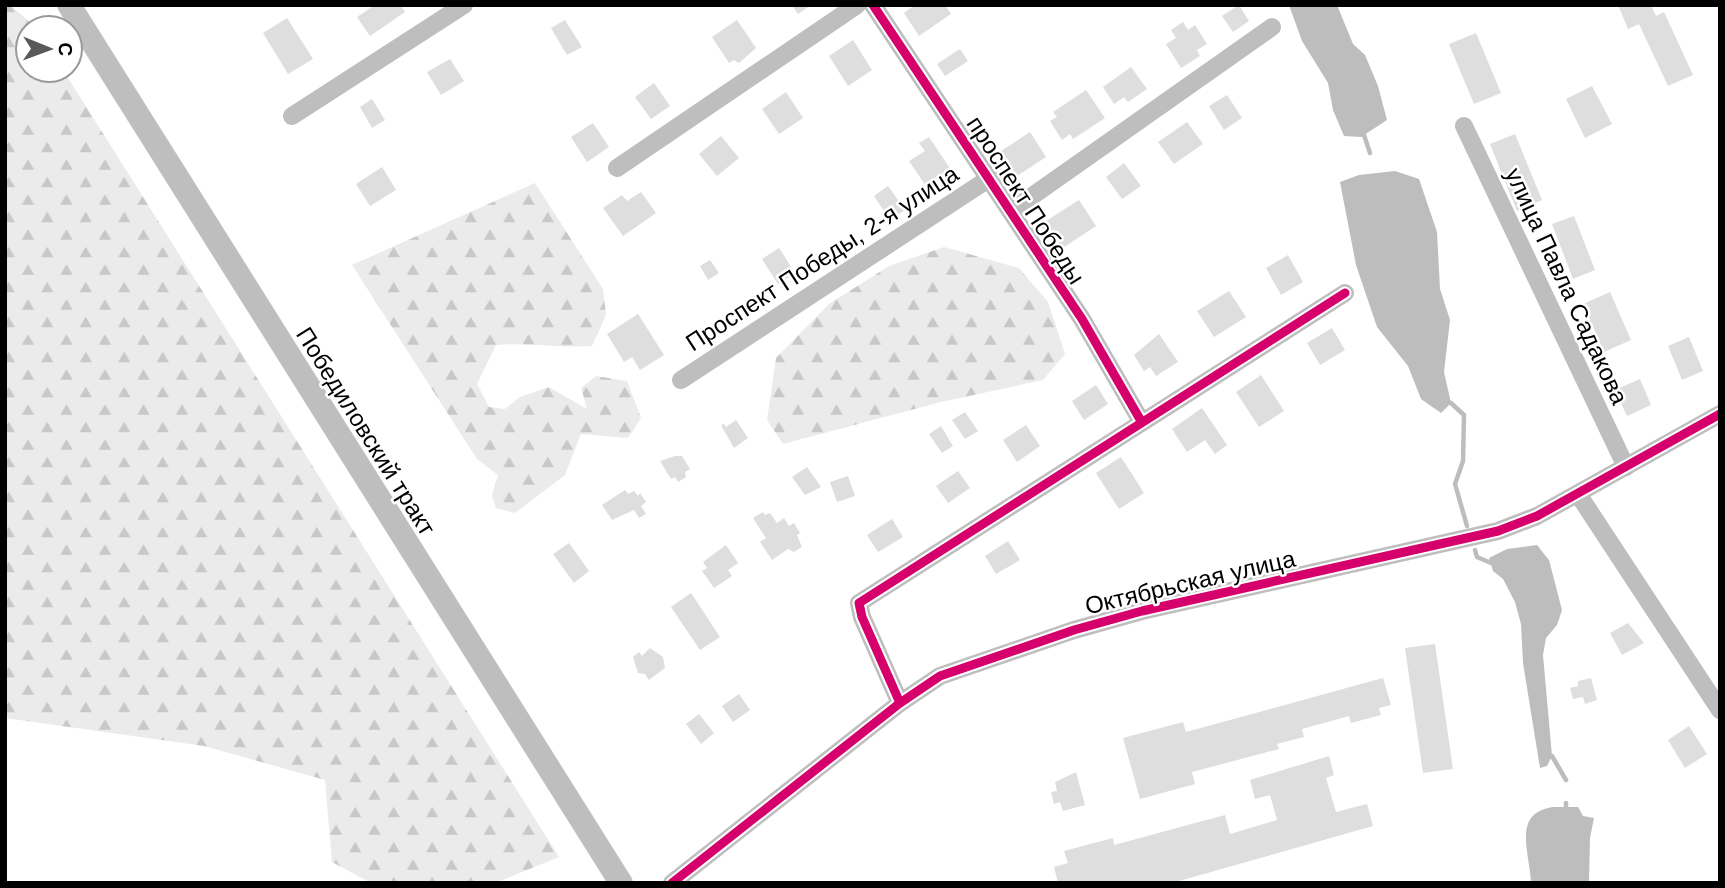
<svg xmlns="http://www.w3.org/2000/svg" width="1725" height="888" font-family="Arial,sans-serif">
  <defs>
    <pattern id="forest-firs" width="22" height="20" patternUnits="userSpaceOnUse" patternTransform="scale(1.75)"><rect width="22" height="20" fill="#ebebeb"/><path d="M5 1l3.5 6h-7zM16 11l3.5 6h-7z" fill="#c8c8c8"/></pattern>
  </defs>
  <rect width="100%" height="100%" fill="#fff"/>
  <g fill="url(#forest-firs)">
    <path d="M5,5H10L37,28H28V70H63L559,857L495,883H371L332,862L325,780L204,746L5,718Z"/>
    <path d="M535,183L603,289L606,315L592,346C559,348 529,342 496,345L477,384L489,407L505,409L520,397L549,387L587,409L581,388L596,376L627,381L641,418L628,438L581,434L565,475L515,513L496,508L492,495L498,475L477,459L352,265Z"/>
    <path d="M944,247L1019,268L1048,302L1065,354L1043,380L941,402L783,444L767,420L776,358L829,304L889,266Z"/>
  </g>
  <g fill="#bdbdbd">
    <path d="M1289,5H1337L1353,44L1365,55L1378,86L1387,120L1361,137L1344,136L1333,110L1328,83L1302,41Z"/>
    <path d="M1395,171L1419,179L1437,232L1440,289L1450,320L1444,372L1451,403L1441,413L1421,399L1408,366L1377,327L1356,265L1340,182L1359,175Z"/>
    <path d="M1537,545L1549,560L1562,610L1557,625L1546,638L1543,655L1552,756L1547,766L1540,768L1523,663L1521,624L1515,602L1503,579L1493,571L1489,558L1507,549Z"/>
    <path d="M1554,807H1578L1583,816L1594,818L1590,838L1589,883H1531C1530,853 1511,812 1554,807Z"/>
  </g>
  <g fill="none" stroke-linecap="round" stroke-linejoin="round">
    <g stroke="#bdbdbd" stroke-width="4.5">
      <path d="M1364,135L1370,153"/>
      <path d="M1451,403L1464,415L1463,461L1455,484L1467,526"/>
      <path d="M1475,550L1477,557L1491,563"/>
      <path d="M1552,756L1566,780"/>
      <path d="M1566,803V807"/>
    </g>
  </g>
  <g fill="#dedede">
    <path d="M375,5H400L405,12L370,36L357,17Z"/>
    <path d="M792,5H811L798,14Z"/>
    <path d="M915,5H945L951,14L919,36L904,13Z"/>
    <path d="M1239,5L1249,21L1233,32L1222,16Z"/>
    <path d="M1618,5H1651L1656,16L1664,12L1693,75L1668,86L1639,24L1628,29Z"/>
    <path d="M287,18L313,59L288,74L263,33Z"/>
    <path d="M565,20L582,47L567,55L551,28Z"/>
    <path d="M737,20L756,48L739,63L734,60L729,63L712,37Z"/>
    <path d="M1183,22L1188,30L1195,25L1207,44L1197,50L1200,56L1181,68L1166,44L1176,38L1171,30Z"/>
    <path d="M1476,33L1501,93L1474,104L1449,44Z"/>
    <path d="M853,40L872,70L848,86L829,56Z"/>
    <path d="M960,49L968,61L945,76L937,64Z"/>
    <path d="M450,59L464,81L441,95L427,72Z"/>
    <path d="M1131,67L1147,89L1128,102L1124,97L1114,104L1103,87Z"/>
    <path d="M654,83L670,106L651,119L635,97Z"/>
    <path d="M1592,86L1612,124L1585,138L1566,99Z"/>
    <path d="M1086,90L1105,118L1073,139L1070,134L1062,140L1050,121L1057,117L1053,112Z"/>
    <path d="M786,92L803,118L779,134L762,109Z"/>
    <path d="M1227,95L1242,118L1224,130L1209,106Z"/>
    <path d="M372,99L385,120L372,128L360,107Z"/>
    <path d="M1187,122L1203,144L1174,164L1158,142Z"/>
    <path d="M593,123L609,147L587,162L571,137Z"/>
    <path d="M1030,132L1046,157L1014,178L998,153Z"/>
    <path d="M1515,134L1542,200L1517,211L1490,144Z"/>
    <path d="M721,136L739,158L717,176L699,154Z"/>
    <path d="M929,137L951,170L926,186L909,161L925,151L919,143Z"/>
    <path d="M1124,163L1141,186L1122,199L1106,177Z"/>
    <path d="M382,167L396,190L370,206L356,184Z"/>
    <path d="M888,186L905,210L890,220L874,196Z"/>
    <path d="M641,192L656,213L623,236L603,208L622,195L627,201Z"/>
    <path d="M1079,200L1096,226L1058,251L1040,225Z"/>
    <path d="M1574,216L1595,270L1573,279L1552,224Z"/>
    <path d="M779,248L795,273L778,284L762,259Z"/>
    <path d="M1288,255L1303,282L1281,295L1266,268Z"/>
    <path d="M710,260L719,273L708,280L700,266Z"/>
    <path d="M1229,291L1246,317L1214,337L1197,311Z"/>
    <path d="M1610,292L1631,340L1604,352L1583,304Z"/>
    <path d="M638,314L664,355L640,370L632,357L624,362L607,334Z"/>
    <path d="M1332,328L1345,350L1320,365L1307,343Z"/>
    <path d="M1159,334L1178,362L1156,376L1150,367L1144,371L1134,355Z"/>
    <path d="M1689,337L1703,371L1682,380L1668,346Z"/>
    <path d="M1261,375L1284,411L1259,427L1236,392Z"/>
    <path d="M1640,379L1651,405L1627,416L1615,390Z"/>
    <path d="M1096,385L1108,404L1084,420L1072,401Z"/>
    <path d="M1202,408L1227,445L1215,454L1205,440L1187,452L1172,429Z"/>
    <path d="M965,412L978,431L965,439L952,420Z"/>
    <path d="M736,420L748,438L734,448L721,425L724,424L726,427Z"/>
    <path d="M1026,425L1040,446L1017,462L1003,440Z"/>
    <path d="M941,426L953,446L942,453L929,434Z"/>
    <path d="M675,456H682L690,469L685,472L686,477L678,482L675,477L671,479L660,461Z"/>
    <path d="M1121,457L1144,493L1119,509L1096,473Z"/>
    <path d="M807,467L821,487L805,495L792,477Z"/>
    <path d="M958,471L970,488L948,503L936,486Z"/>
    <path d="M848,476L855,496L837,502L830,482Z"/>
    <path d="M625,490L628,494L634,491L638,496L640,493L646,502L641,506L646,514L639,518L634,510L612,520L602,505Z"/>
    <path d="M763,512L765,515L770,513L777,523L784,518L789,526L794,523L800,533L797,535L802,547L794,552L788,549L772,560L760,542L766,538L753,518Z"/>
    <path d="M892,519L903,537L878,552L867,535Z"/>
    <path d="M1008,541L1020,560L996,574L985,556Z"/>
    <path d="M569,543L589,571L574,583L553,554Z"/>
    <path d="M726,545L738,563L728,570L732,576L714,588L702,571L707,568L703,562Z"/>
    <path d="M691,593L720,637L700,650L671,607Z"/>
    <path d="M1628,623L1644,643L1622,655L1610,633Z"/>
    <path d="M1435,644L1453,769L1423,773L1405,648Z"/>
    <path d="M650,648L663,657L665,668L649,680L645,674L638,673L633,657L639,652L642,656Z"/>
    <path d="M1383,678L1391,705L1379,708L1381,715L1351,723L1349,716L1302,729L1304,737L1277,744L1279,749L1192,772L1195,784L1140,799L1123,738L1183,722L1186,732Z"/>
    <path d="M1591,678L1597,700L1585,704L1583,697L1573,699L1570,688L1578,686V681Z"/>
    <path d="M739,694L750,710L733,722L722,706Z"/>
    <path d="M699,714L714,733L701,744L686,724Z"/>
    <path d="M1689,726L1707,754L1685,768L1668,740Z"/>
    <path d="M1329,756L1334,775L1326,778L1336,812L1367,804L1373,826L1172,883H1058L1054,867L1068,863L1064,851L1113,838L1114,845L1225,815L1230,834L1277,820L1270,795L1255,799L1250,780Z"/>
    <path d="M1076,772L1085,805L1063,811L1060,802L1054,804L1051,792L1057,791L1055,782Z"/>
  </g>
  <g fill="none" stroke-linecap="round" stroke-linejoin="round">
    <g stroke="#dbdbdb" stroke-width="24">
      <path id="major" d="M69,5L621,883"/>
    </g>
    <g stroke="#bebebe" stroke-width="18">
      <path d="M873,5L1082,319L1141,421"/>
      <path d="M292,116L464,5"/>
      <path d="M1464,126L1626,467"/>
      <path d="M617,168L857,5"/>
      <path d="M1011,211L1272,27"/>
      <path d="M681,380L990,178"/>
      <path d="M1578,494L1720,710"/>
      <path d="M900,703L862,617L859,603L1345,293"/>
      <path d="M672,883L900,703L940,676L1074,630L1142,611L1498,531L1537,516L1720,414"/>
    </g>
    <use href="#major" stroke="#bebebe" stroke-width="23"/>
    <g stroke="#fff" stroke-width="13">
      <g id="cycleway">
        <path d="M873,5L1082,319L1141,421"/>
        <path d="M900,703L862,617L859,603L1345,293"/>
        <path d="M672,883L900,703L940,676L1074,630L1142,611L1498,531L1537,516L1720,414"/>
      </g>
    </g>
    <use href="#cycleway" stroke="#d6006c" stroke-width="9"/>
  </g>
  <g text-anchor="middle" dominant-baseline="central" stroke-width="5" stroke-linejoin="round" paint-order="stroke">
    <g font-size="24" fill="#000" stroke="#fff">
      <text transform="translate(1026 200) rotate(57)">проспект Победы</text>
      <text transform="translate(822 258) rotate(-33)">Проспект Победы, 2-я улица</text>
      <text transform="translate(1567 286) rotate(65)">улица Павла Садакова</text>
      <text transform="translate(366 431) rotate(58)">Победиловский тракт</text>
      <text transform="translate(1190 582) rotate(-13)">Октябрьская улица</text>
    </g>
  </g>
  <rect width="1725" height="888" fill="none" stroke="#000000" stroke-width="14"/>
  <g transform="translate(49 49) rotate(91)"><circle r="33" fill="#ffffff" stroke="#999999" stroke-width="2"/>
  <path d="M0-5L12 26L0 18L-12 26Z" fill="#595959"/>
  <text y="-10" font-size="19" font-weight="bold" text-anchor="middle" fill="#000000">С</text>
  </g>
</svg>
